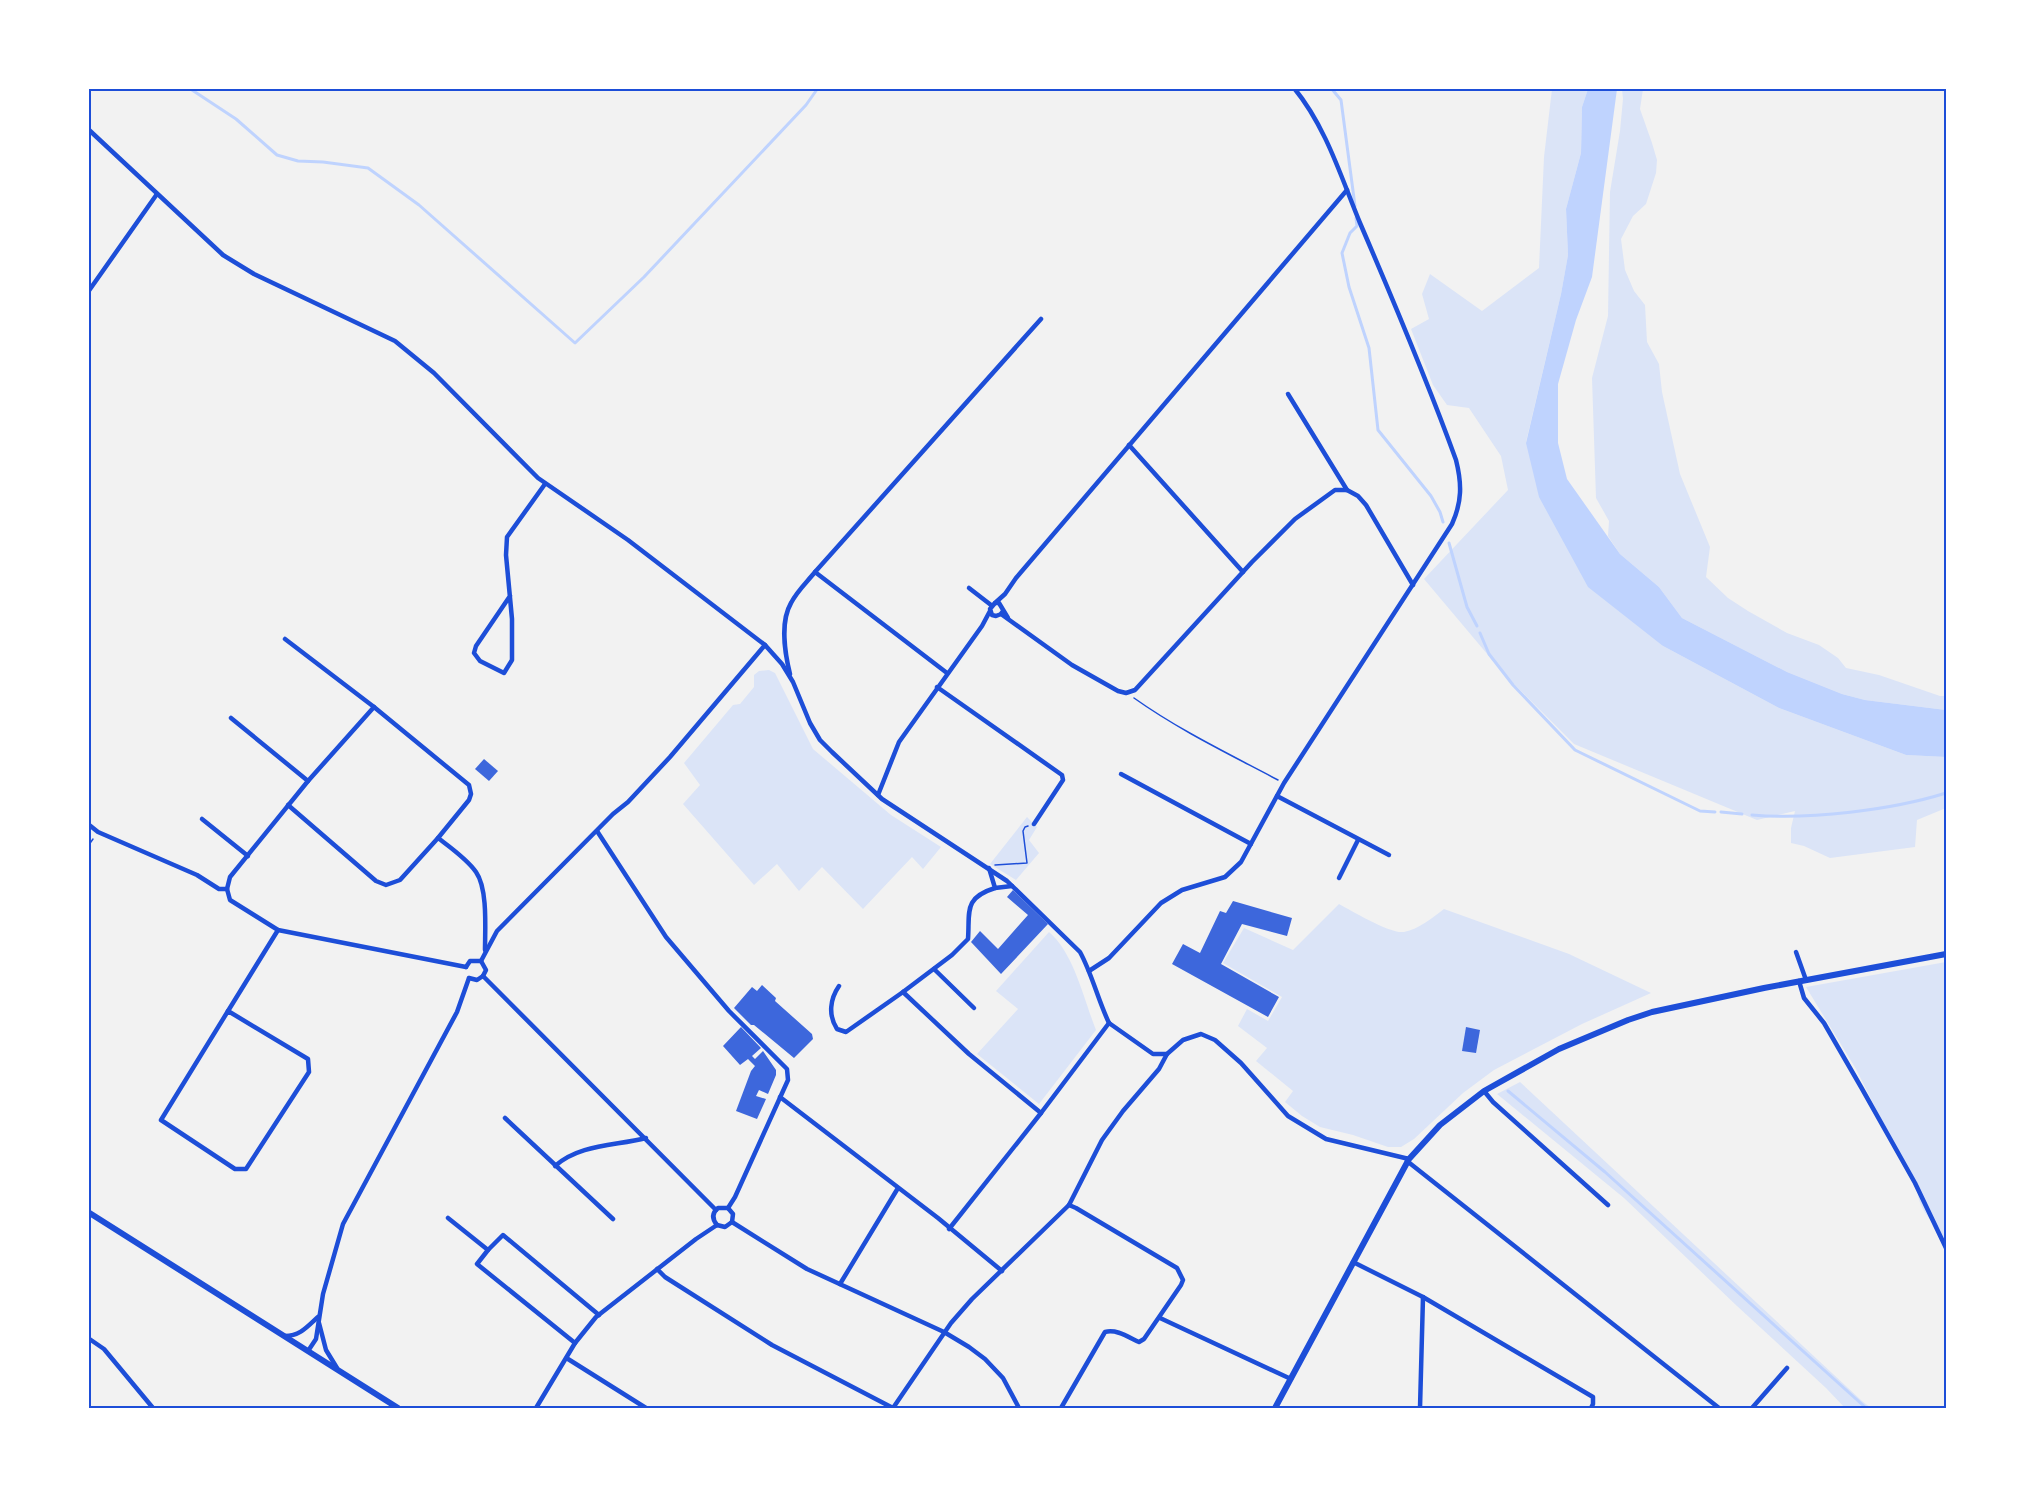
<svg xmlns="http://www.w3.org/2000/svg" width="2035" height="1497" font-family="Signika,sans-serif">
  <rect width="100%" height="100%" fill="#f2f2f2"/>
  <g fill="#dbe4f7">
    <path d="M1552,89H1588L1582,107L1581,153L1566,209L1568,255L1561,294L1526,442L1663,646L1779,708L1906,755L1946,757V808L1917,820L1915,847L1830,858L1804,846L1791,843V828L1795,811L1757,820L1574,744L1504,674L1424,579L1508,490L1501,456L1469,408L1447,405L1433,385L1411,329L1429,319L1422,294L1430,274L1482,311L1539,268L1544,157Z"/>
    <path d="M1622,89H1643L1640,109L1652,143L1657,160L1656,173L1646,204L1633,216L1621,239L1625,270L1634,291L1645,305L1647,342L1659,364L1662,392L1680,474L1710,547L1706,577L1728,598L1748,611L1787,633L1819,645L1838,658L1846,668L1879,675L1940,696H1946V710L1865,700L1842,694L1787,672L1682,618L1659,587L1620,554L1608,536L1609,521L1596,498L1592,378L1608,316L1610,192L1620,131L1623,99Z"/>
    <path d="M769,670L775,673L813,749L891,815L941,847L923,869L912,857L863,909L822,867L799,891L777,864L754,885L683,804L700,785L684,763L733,705L740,704L754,687V675L759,671Z"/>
    <path d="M1027,817L1037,827L1029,840L1039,853L1016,880L990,864Z"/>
    <path d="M1339,904C1352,911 1390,934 1404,932C1419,929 1432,918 1444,909L1569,954L1651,993L1582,1024L1494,1070L1463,1093L1414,1139L1401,1147H1388L1353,1135L1320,1127L1302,1116L1285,1102L1293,1091L1256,1061L1267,1048L1238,1026L1247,1009L1268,1021L1282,997L1223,963L1244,928L1293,950Z"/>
    <path d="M1049,932C1074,953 1084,1000 1096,1030L1039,1104L977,1054L1018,1009L996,991Z"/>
    <path d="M1946,962V1243C1937,1225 1914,1207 1918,1185L1883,1123L1856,1069L1806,987Z"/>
    <path d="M1520,1082L1862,1401L1871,1408H1845L1826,1388L1737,1306L1624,1198L1497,1094Z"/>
  </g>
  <path fill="#bfd3fe" d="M1588,89H1617L1592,277L1576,320L1558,384V443L1567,479L1620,554L1659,587L1682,618L1787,672L1842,694L1865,700L1946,710V757L1906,755L1779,708L1663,646L1588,587L1539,497L1526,443L1561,294L1568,255L1566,209L1581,153L1582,107Z"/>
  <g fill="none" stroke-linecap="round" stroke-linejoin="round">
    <g stroke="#bfd3fe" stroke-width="3">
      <path d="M189,88L236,119L277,155L298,161L323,162L368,168L419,205L575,343L644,277L806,105L818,88"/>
      <path d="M1331,88L1341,100L1355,206"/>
      <path d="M1356,218L1357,226L1350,233L1342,253L1349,287L1369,348L1378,430L1431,496L1440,512L1443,522"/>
      <path d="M1449,543L1467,607L1477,626"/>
      <path d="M1480,633L1489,654L1513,685L1575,750L1700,811L1715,812"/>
      <path d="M1721,812L1742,814"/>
      <path d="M1752,815C1809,820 1892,810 1946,793"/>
      <path d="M1508,1091L1605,1172L1866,1408"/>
    </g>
  </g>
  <g fill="#3d67dc">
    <path d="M484,759L498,771L489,781L475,769Z"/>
    <path d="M1013,890L1048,924L1001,974L971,942L980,931L998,949L1028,915L1007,897Z"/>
    <path d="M1233,901L1292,918L1287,936L1242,924L1221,964L1279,997L1268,1017L1172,964L1183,944L1200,953L1220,911L1226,913Z"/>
    <path d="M762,985L776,998L775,1001L812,1034L813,1039L794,1058L754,1025H751L734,1008L752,987L757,991Z"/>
    <path d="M741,1027L761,1048L752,1056L755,1059L763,1051L776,1070V1075L768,1094L759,1090L756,1096L766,1099L757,1119L736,1111L751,1071L755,1066L748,1059L740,1065L723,1046Z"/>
    <path d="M1466,1027L1480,1030L1476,1053L1462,1051Z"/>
  </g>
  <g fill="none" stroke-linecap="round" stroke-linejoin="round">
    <g stroke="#1d4ed8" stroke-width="1.5">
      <path d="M1134,698C1179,730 1229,754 1278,780"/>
      <path d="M88,846L93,839"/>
      <path d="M995,865L1027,863L1023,831L1025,827L1028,826"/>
    </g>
    <g stroke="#1d4ed8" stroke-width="4.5">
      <path d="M88,129L223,255L254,274L395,341L434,373L538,478L628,540L765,645L782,664L793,682L810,723L820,740L832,752L882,799L1007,881L1080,952C1092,974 1098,1000 1109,1023"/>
      <path d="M88,292L157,194"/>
      <path d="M1288,394L1347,490"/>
      <path d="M1129,445L1243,572"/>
      <path d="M815,572L947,673"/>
      <path d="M969,588L991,605"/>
      <path d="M510,596L476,646L474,653L480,661L504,673L512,660V619L506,555L507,537L545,484"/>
      <path d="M995,603L1005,594L1016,578L1347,190"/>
      <path d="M1003,611L1001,614L996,616L992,615L990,609L995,603H999L1008,618"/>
      <path d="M1001,614L1072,665L1118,691L1126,693L1135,690L1252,562L1295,519L1335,490H1347L1358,496L1366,505L1413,585"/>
      <path d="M790,674C785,654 780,622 791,603C797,591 807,582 815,572L1041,319"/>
      <path d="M937,687L1062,775L1063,780L1034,824"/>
      <path d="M374,707L469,785L471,794L469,800L438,838"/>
      <path d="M231,718L308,781"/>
      <path d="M1121,774L1251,844"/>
      <path d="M878,795L899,742L982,626L990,611"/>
      <path d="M1277,796L1389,855"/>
      <path d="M288,805L376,881L386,885L400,880L438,838C451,848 467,859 476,872C488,889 485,930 485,950"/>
      <path d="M202,819L248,856"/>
      <path d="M88,824L98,832L197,875L219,889H227"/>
      <path d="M597,831L666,937L729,1011L787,1069L788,1080L735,1197L728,1208"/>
      <path d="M1339,878L1358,840"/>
      <path d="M995,888L1012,886"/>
      <path d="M227,889L230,877L308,781L374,707L285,639"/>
      <path d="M227,889L230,900L278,930L466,967"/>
      <path d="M1796,952L1806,980"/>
      <path d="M481,961L497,931L613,814L628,802L670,757L765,645"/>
      <path d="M481,961L486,970L483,976"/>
      <path d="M466,967L470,961H481"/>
      <path d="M934,969L974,1008"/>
      <path d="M1089,971L1109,958L1161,903L1182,890L1225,877L1241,862L1284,783L1452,524C1462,502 1462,484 1456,460C1427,380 1394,302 1360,223C1341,177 1326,127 1294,88"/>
      <path d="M483,976L716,1210"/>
      <path d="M469,978L477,980L483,976"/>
      <path d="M1799,981L1804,998L1824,1023L1861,1087L1915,1183L1946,1248"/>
      <path d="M839,986C830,999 828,1015 837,1029L846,1032L903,992L952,955L968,939C970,912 963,898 995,888L989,868"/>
      <path d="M903,992L969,1054L1041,1113"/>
      <path d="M228,1011L308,1059L309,1072L246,1169H235L161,1120Z"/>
      <path d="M228,1011L278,930"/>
      <path d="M1109,1023L1153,1054H1167"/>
      <path d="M1484,1091L1493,1102L1608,1205"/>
      <path d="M780,1097L938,1218L1002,1271"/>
      <path d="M505,1118L613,1219"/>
      <path d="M1407,1161L1719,1408"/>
      <path d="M555,1166C580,1144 615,1146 646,1138"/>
      <path d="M728,1208L733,1214L732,1222"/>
      <path d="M448,1218L488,1250L503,1235L599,1315"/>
      <path d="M732,1222L807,1269L944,1332L969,1347L985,1359L1003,1378L1019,1408"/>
      <path d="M717,1225C712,1219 712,1213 718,1208H728"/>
      <path d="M717,1225L725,1227L732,1222"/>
      <path d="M949,1229L1041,1113L1109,1023"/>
      <path d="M488,1250L477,1264L575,1343"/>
      <path d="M1353,1262L1423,1297L1593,1397V1404L1591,1408"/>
      <path d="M657,1269L665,1277L772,1345L893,1408"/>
      <path d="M840,1284L898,1188"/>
      <path d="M1160,1318L1291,1379"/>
      <path d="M319,1323L326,1350L337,1368"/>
      <path d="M285,1336C300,1336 307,1327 318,1317"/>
      <path d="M88,1338L104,1349L153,1408"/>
      <path d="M308,1351L316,1339L323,1294L343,1224L457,1012L469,978"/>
      <path d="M568,1359L646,1408"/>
      <path d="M536,1408L575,1343L596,1317L696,1239L717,1225"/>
      <path d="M893,1408L951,1323L972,1299L1069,1205L1102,1140L1123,1111L1159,1069L1167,1054L1183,1040L1201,1034L1215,1040L1241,1063L1288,1116L1326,1139L1409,1159"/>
      <path d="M1061,1408L1105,1332C1117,1329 1128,1337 1139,1342L1144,1339L1181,1285L1183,1280L1177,1268L1076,1208L1069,1205"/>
      <path d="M1420,1408L1423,1297"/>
      <path d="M1752,1408L1787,1368"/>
    </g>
    <g stroke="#1d4ed8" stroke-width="6">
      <path d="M88,1212L398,1408"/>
      <path d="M1275,1408L1409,1159L1440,1125L1484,1091L1559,1049L1628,1020L1652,1012L1764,988L1946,954"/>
    </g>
  </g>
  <rect width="2035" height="1497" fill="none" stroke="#ffffff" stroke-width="180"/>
  <rect x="90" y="90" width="1855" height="1317" fill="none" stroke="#1d4ed8" stroke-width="2"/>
</svg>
